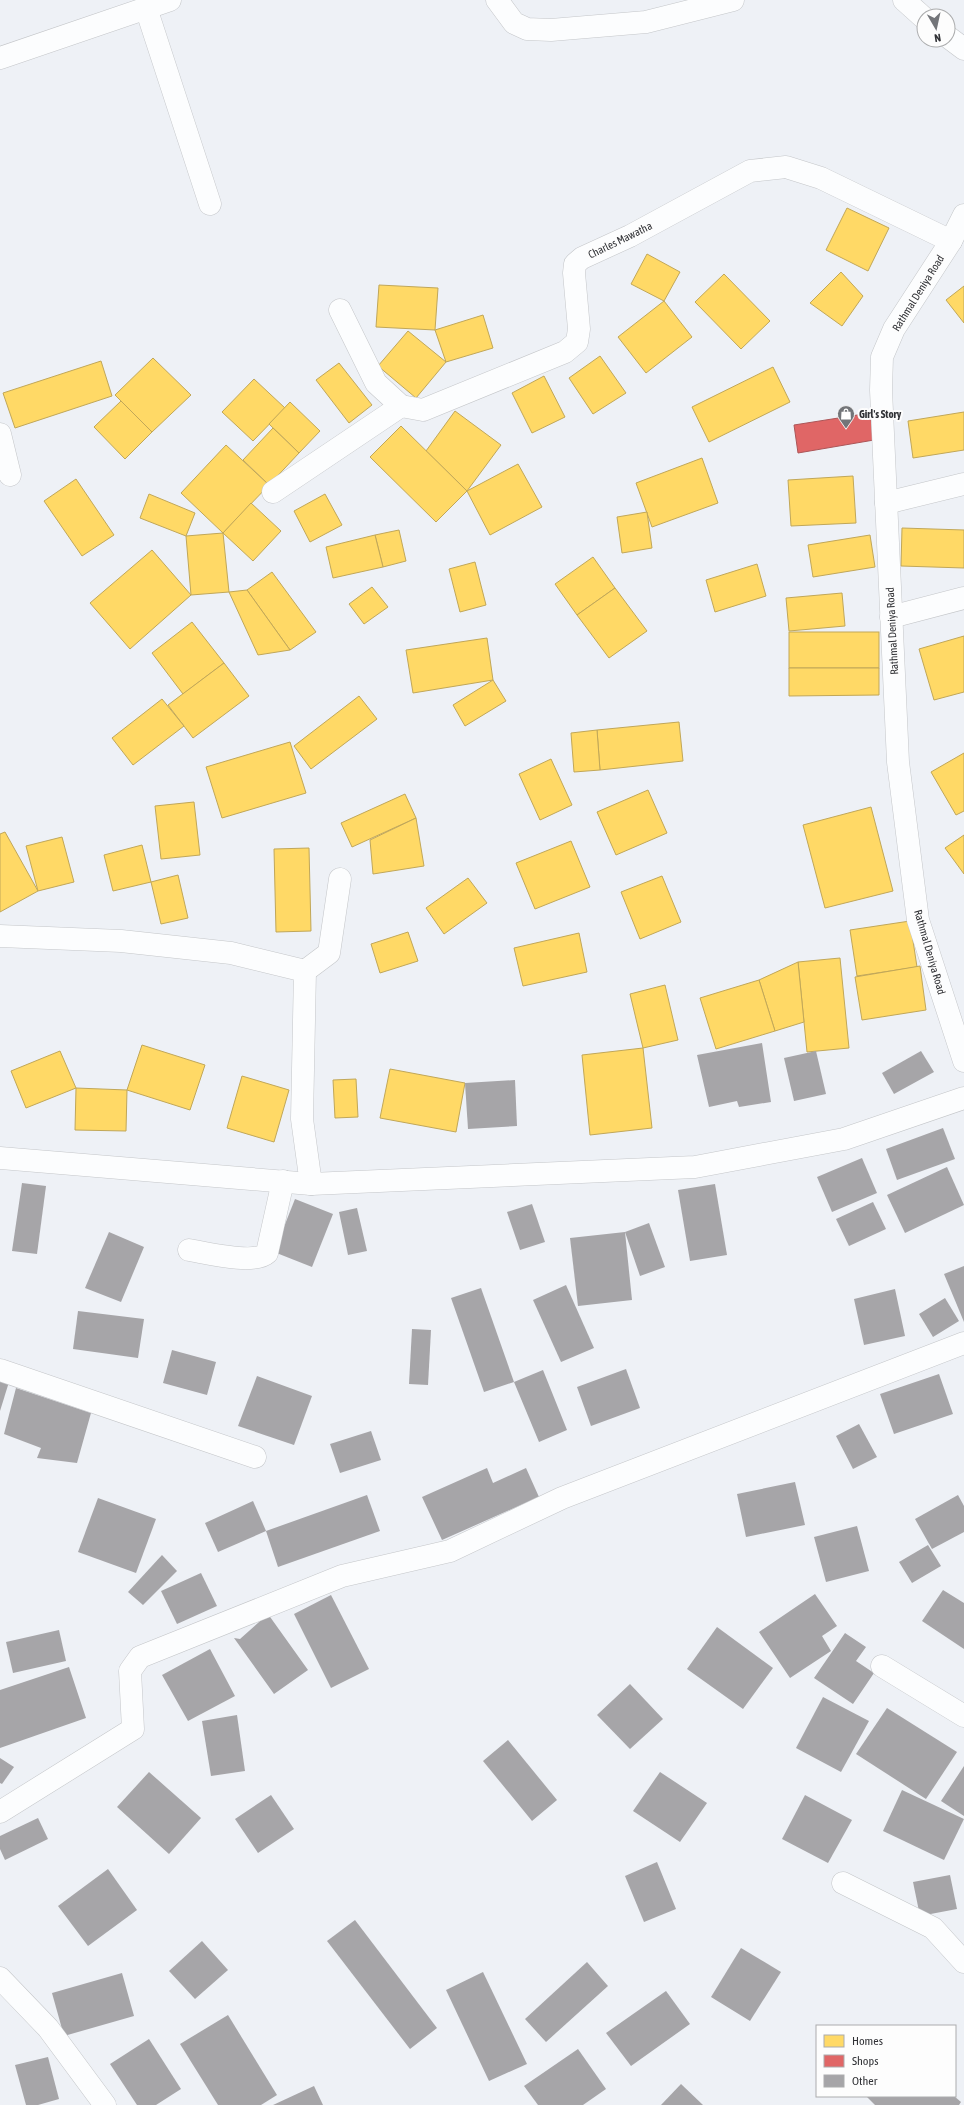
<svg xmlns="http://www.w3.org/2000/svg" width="964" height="2105" font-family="'Asap Condensed',sans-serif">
  <rect width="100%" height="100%" fill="#eef1f6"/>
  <g fill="#ffd966" stroke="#c1a758">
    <path d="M847,208L889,228L868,271L826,250Z"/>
    <path d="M647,254L680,272L664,301L631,284Z"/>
    <path d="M841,272L863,296L842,326L810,303Z"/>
    <path d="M724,274L770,321L741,349L695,302Z"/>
    <path d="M379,285L438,288L435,330L376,327Z"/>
    <path d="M964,286V323L946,300Z"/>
    <path d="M664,301L692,337L646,373L618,337Z"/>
    <path d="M483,315L493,348L446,362L435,330Z"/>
    <path d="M408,331L446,362L416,398L378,366Z"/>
    <path d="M600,356L626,393L593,414L569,378Z"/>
    <path d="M153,358L191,395L152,432L115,395Z"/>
    <path d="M101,361L112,396L15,428L3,393Z"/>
    <path d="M339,363L372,405L349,423L316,380Z"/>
    <path d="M773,367L790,402L709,442L692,407Z"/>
    <path d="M544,376L565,417L532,433L512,393Z"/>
    <path d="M254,379L285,408L253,441L222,412Z"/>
    <path d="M121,401L152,432L125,459L94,427Z"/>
    <path d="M290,402L320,431L299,453L269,424Z"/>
    <path d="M455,411L501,445L467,491L426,451Z"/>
    <path d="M964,412V450L913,458L908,421Z"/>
    <path d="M401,426L467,491L436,522L370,457Z"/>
    <path d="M273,428L299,453L269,485L243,460Z"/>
    <path d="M226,445L269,485L223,533L181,493Z"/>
    <path d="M702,458L718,503L652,527L636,483Z"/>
    <path d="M518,464L542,507L490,535L467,491Z"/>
    <path d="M853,476L856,523L791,526L788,480Z"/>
    <path d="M76,479L114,535L82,556L44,501Z"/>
    <path d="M149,494L195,513L186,536L140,518Z"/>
    <path d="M325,494L342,525L310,542L294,511Z"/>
    <path d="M251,503L281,531L253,561L223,533Z"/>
    <path d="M647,512L652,548L622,553L617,517Z"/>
    <path d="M902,528L964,530V568L901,566Z"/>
    <path d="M399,530L406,561L383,567L375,535Z"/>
    <path d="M223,533L229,592L191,595L186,536Z"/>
    <path d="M375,535L383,567L333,578L326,547Z"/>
    <path d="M870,535L875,567L813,577L808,545Z"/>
    <path d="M152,550L191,595L130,649L90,603Z"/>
    <path d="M593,557L615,588L577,615L555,584Z"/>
    <path d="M475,562L486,605L460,612L449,569Z"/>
    <path d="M757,564L766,596L715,612L706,580Z"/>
    <path d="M272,572L316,632L290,650L247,590Z"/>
    <path d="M372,587L388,607L364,624L349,604Z"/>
    <path d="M615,588L647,631L609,658L577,615Z"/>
    <path d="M247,590L290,650L258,655L229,592Z"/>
    <path d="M842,593L845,626L789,631L786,598Z"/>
    <path d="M192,622L224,663L183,694L152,653Z"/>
    <rect x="789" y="632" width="90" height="36"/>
    <path d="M964,636V692L934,700L919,649Z"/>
    <path d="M487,638L493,680L413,693L406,650Z"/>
    <path d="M224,663L249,696L193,738L168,705Z"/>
    <path d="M789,668H879V695L789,696Z"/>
    <path d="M493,680L506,701L465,726L453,705Z"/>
    <path d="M359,696L377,719L311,769L294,746Z"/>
    <path d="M162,699L184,726L133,765L112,738Z"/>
    <path d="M679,722L683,761L600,770L597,730Z"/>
    <path d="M597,730L600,770L574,772L571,733Z"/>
    <path d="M290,742L306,793L222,818L206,767Z"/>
    <path d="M964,753V811L956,815L931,772Z"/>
    <path d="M551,759L572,805L540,820L519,774Z"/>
    <path d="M648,790L667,833L616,855L597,812Z"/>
    <path d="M405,794L416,818L352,847L341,823Z"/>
    <path d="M194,802L200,855L161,859L155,806Z"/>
    <path d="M871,807L893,891L825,908L803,825Z"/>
    <path d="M416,818L424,866L373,874L370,840Z"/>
    <path d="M5,832L38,891L0,912V834Z"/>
    <path d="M964,835V874L945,848Z"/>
    <path d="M62,837L74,882L38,891L26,846Z"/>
    <path d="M571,841L590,887L535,909L516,863Z"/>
    <path d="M142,845L151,882L113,891L104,855Z"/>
    <path d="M309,848L311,931L276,932L274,849Z"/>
    <path d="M178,875L188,918L161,924L151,882Z"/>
    <path d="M662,876L681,922L640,939L621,892Z"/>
    <path d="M468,878L487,903L444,934L426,908Z"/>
    <path d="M910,921L917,967L857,976L850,930Z"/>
    <path d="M408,932L418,961L380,973L371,944Z"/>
    <path d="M579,933L587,972L523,986L514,948Z"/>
    <path d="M840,958L849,1048L807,1052L798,962Z"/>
    <path d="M798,962L804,1022L775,1031L759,980Z"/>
    <path d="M920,966L926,1010L862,1020L855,977Z"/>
    <path d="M759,980L775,1031L716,1049L700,998Z"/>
    <path d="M665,985L678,1040L643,1048L630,994Z"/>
    <path d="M142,1045L205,1065L190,1110L127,1090Z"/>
    <path d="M643,1048L652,1128L590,1135L582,1055Z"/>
    <path d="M60,1051L76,1088L26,1108L11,1071Z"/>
    <path d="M390,1069L465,1083L456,1132L380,1118Z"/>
    <path d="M242,1076L289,1090L274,1142L227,1128Z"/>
    <path d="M356,1079L358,1117L335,1118L333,1080Z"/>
    <path d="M76,1088L127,1090L126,1131L75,1130Z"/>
  </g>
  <path fill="#e06666" stroke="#ac5658" d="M870,413L874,440L798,453L794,425Z"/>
  <g fill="#a6a5a8">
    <path d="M762,1043L771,1102L739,1107L737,1101L709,1107L697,1055Z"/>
    <path d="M816,1051L826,1094L794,1101L784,1058Z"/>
    <path d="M921,1051L934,1072L894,1094L882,1073Z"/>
    <path d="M515,1080L517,1126L468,1129L465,1083Z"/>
    <path d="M943,1128L955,1159L897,1180L886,1149Z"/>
    <path d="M862,1158L877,1193L832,1212L817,1177Z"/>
    <path d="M947,1167L964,1205L905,1233L887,1195Z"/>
    <path d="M22,1183L46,1186L37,1254L12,1251Z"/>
    <path d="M715,1184L727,1255L690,1261L678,1190Z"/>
    <path d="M295,1199L333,1214L312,1267L274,1252Z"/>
    <path d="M873,1202L886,1229L849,1246L836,1219Z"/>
    <path d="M532,1204L545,1242L520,1250L507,1212Z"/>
    <path d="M357,1208L367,1251L348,1255L339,1212Z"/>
    <path d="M649,1223L665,1267L640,1276L625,1232Z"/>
    <path d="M109,1232L144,1247L121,1302L85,1288Z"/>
    <path d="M625,1232L632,1300L578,1306L570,1238Z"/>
    <path d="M964,1266V1322L944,1274Z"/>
    <path d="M566,1285L594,1348L561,1362L533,1300Z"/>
    <path d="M481,1288L514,1382L484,1392L451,1298Z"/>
    <path d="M895,1289L905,1336L864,1345L854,1299Z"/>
    <path d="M945,1298L959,1321L933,1337L919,1314Z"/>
    <path d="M78,1311L144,1319L138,1358L73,1349Z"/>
    <path d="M412,1329L431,1330L428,1385L409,1384Z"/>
    <path d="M172,1350L216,1362L207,1395L163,1383Z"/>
    <path d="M626,1369L640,1408L591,1426L577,1387Z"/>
    <path d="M543,1370L567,1430L539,1442L514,1382Z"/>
    <path d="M939,1374L953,1414L894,1434L880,1394Z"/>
    <path d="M257,1376L312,1396L294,1445L238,1426Z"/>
    <path d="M0,1379L9,1382L0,1411Z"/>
    <path d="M16,1388L91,1413L77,1463L37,1458L41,1448L4,1434Z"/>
    <path d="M859,1424L877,1457L853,1469L836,1436Z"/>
    <path d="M371,1431L381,1460L340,1473L330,1444Z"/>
    <path d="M487,1468L493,1483L526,1468L539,1497L442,1540L422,1497Z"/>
    <path d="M795,1482L805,1525L746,1537L737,1494Z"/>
    <path d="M367,1495L380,1531L278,1567L266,1531Z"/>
    <path d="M958,1495L964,1506V1532L932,1549L915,1519Z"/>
    <path d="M98,1498L156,1519L136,1573L78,1552Z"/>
    <path d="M253,1501L266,1531L218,1552L205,1523Z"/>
    <path d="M857,1526L869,1571L826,1582L814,1537Z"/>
    <path d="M928,1545L941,1566L912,1583L899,1562Z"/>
    <path d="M162,1555L177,1571L143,1605L128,1592Z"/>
    <path d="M201,1573L217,1606L177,1624L161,1591Z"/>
    <path d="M943,1590L964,1603V1649L922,1621Z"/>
    <path d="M815,1594L837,1626L822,1636L831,1651L790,1678L759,1632Z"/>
    <path d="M331,1595L369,1669L331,1688L294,1614Z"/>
    <path d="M268,1614L308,1670L274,1694L234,1638L240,1639Z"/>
    <path d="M717,1627L773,1668L743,1709L687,1669Z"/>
    <path d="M59,1630L66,1661L13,1673L6,1642Z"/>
    <path d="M845,1633L866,1647L856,1661L874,1673L853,1704L814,1678Z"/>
    <path d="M210,1649L235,1696L188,1721L162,1675Z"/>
    <path d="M69,1667L86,1718L0,1748V1690Z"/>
    <path d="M630,1684L663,1719L630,1749L597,1715Z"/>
    <path d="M823,1697L869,1721L841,1772L796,1748Z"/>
    <path d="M887,1708L957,1752L926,1799L856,1754Z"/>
    <path d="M237,1715L245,1771L211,1776L202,1721Z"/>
    <path d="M508,1740L557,1800L532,1821L483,1761Z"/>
    <path d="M0,1758L14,1767L2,1784L0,1783Z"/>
    <path d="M964,1766V1816L941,1801Z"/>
    <path d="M149,1772L201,1818L169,1854L117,1807Z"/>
    <path d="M660,1772L707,1803L680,1842L633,1811Z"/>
    <path d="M902,1790L964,1819L944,1860L883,1831Z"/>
    <path d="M271,1795L294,1829L258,1853L235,1819Z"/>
    <path d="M805,1795L852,1820L828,1863L782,1839Z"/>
    <path d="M38,1818L48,1839L5,1860L0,1849V1836Z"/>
    <path d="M657,1862L676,1909L644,1922L625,1876Z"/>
    <path d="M108,1869L137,1910L88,1946L58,1906Z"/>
    <path d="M950,1875L957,1909L920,1916L913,1882Z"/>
    <path d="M355,1920L437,2028L410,2049L327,1941Z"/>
    <path d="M202,1941L228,1970L195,1999L169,1971Z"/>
    <path d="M741,1948L781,1972L750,2021L711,1997Z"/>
    <path d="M587,1962L608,1986L546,2042L525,2019Z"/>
    <path d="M483,1972L527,2064L489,2081L446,1990Z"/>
    <path d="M122,1973L134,2016L64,2036L52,1993Z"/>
    <path d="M666,1991L690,2024L631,2066L606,2033Z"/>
    <path d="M228,2015L277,2095L261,2105H218L180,2044Z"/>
    <path d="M149,2039L181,2089L156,2105H137L110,2064Z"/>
    <path d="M578,2049L606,2089L583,2105H538L524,2086Z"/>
    <path d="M48,2057L59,2099L38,2105H26L15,2065Z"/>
    <path d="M681,2084L703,2105H661Z"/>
    <path d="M314,2086L323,2105H273Z"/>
    <path d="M866,2096H954L961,2102L959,2105H875Z"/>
  </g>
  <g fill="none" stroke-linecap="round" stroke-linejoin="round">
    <g stroke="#c4c6c9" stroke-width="23">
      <g id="street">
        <path d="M497,0L514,23L527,29L551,30L646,22L733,0"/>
        <path d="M904,0L924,18"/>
        <path d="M146,8L210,204"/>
        <path d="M948,37L964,49"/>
        <path d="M0,58L170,0"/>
        <path d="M340,310L376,383L401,406L423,410L565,352L577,342L579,329L574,273L575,264L582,258L630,236L750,171L786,167L821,178L951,241"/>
        <path d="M0,434L10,475"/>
        <path d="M273,492L401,406"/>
        <path d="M886,503L964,484"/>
        <path d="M891,617L964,598"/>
        <path d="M0,936L121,941L231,953L305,971L302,1119L311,1184"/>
        <path d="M305,971L329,953L340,879"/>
        <path d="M0,1158L311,1184L695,1167L844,1139L964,1098"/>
        <path d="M189,1250C207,1253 254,1265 267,1253L283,1181"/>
        <path d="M0,1370L255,1457"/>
        <path d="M882,1666L964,1716"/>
        <path d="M0,1812L133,1729L130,1671L140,1657L342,1576L450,1551L562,1498L964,1343"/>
        <path d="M843,1883L933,1928L964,1962"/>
        <path d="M0,1978L48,2028L105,2105"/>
      </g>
    </g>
    <g stroke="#c4c6c9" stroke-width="23">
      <path id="secondary" d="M964,215L951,241L894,329L882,357L881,390L898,762L918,920L964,1061"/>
    </g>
    <use href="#street" stroke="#fcfdfe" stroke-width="22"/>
    <use href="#secondary" stroke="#fcfdfe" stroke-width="22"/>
  </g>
  <defs>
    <g id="shop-pin" transform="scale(0.9)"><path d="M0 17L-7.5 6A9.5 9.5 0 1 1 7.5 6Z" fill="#737579" stroke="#fdfdfd"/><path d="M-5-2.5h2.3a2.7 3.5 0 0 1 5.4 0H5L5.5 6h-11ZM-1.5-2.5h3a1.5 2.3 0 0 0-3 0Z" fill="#fff"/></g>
  </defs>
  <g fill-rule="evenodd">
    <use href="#shop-pin" x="846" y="414"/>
  </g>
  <g text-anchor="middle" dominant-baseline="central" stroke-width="4" stroke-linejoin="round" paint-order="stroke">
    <g font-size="11" fill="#313236" stroke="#fdfdfd">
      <text transform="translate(620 240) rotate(-26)">Charles Mawatha</text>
      <text transform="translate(918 293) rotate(-58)">Rathmal Deniya Road</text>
      <text transform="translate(892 631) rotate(-93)">Rathmal Deniya Road</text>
      <text transform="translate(930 952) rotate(74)">Rathmal Deniya Road</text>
    </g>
    <g font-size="11" font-weight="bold" fill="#313236" stroke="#fdfdfd" text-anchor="start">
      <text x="859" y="414">Girl's Story</text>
    </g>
  </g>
  <rect x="816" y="2025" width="140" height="72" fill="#fdfdfd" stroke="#abacad"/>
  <rect x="824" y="2035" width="20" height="12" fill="#ffd966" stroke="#abacad"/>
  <text x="852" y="2045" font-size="12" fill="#313236">Homes</text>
  <rect x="824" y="2055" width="20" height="12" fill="#e06666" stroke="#abacad"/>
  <text x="852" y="2065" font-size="12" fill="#313236">Shops</text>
  <rect x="824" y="2075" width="20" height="12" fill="#a6a5a8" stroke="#abacad"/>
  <text x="852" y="2085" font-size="12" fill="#313236">Other</text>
  <g transform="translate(936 28) rotate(171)"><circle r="19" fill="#fdfdfd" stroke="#abacad"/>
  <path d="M0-3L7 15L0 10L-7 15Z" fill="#737579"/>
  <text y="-6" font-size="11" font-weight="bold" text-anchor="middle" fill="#313236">N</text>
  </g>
</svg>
